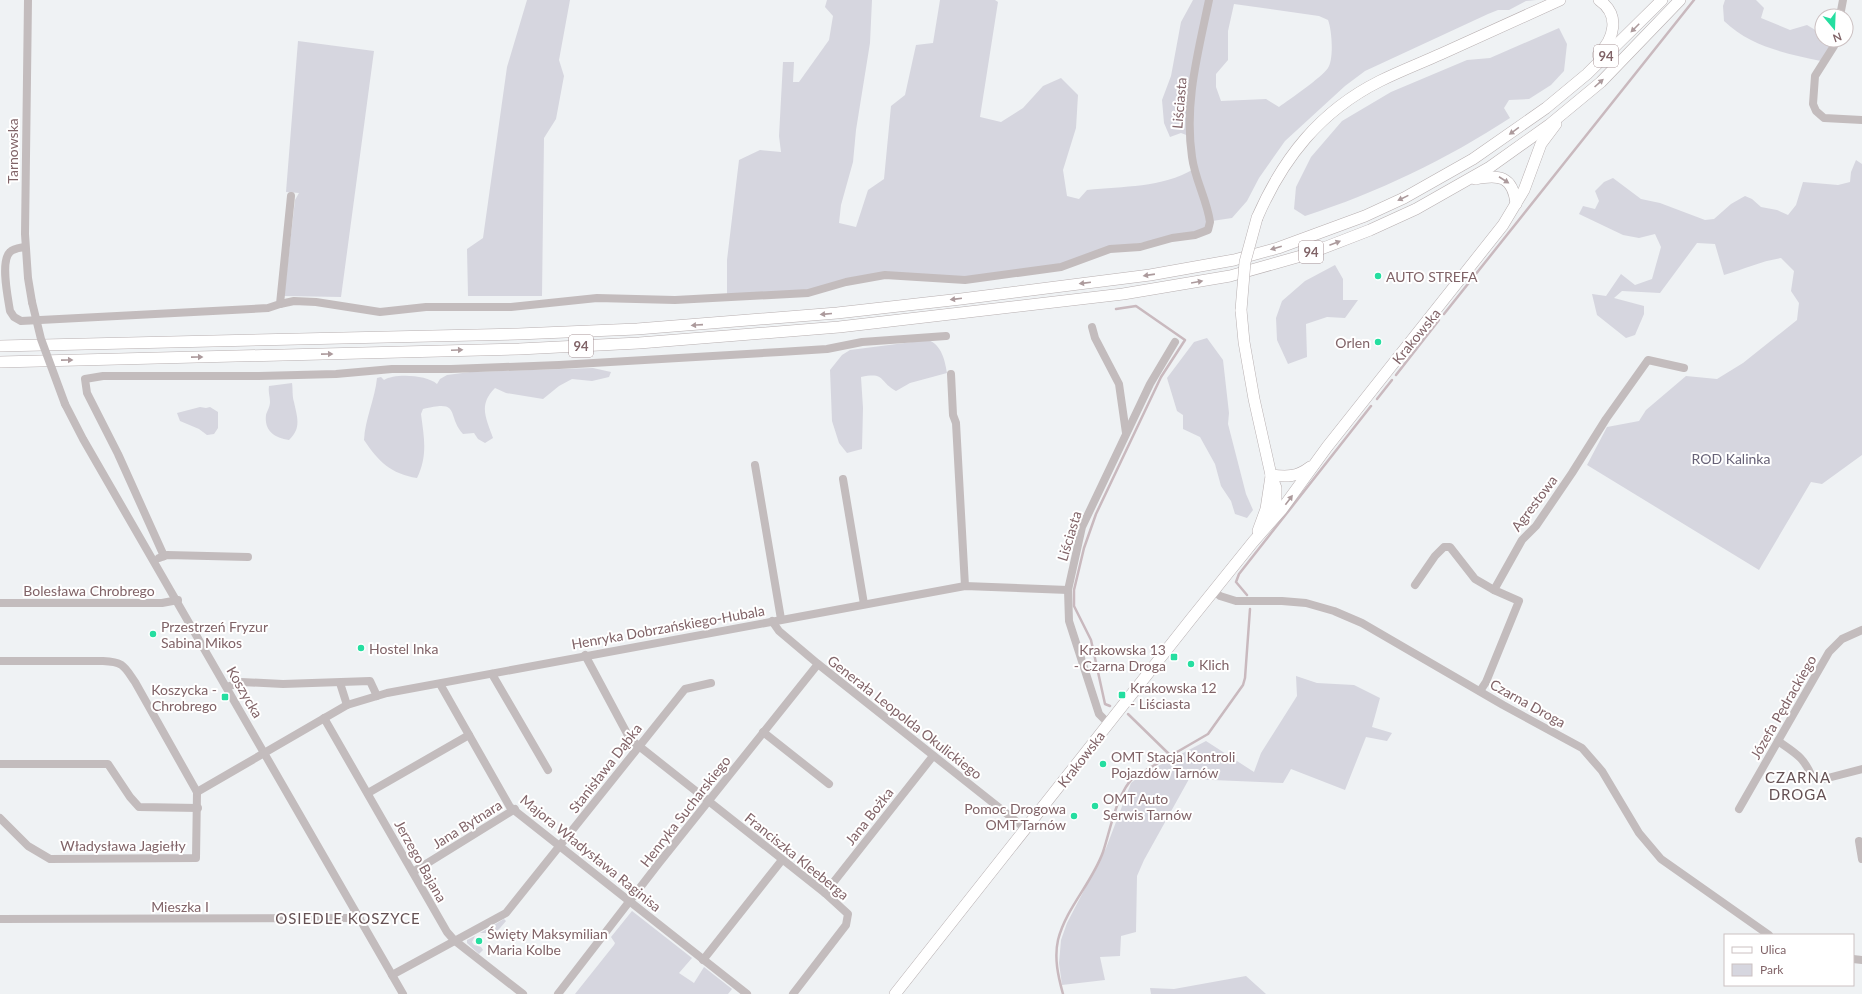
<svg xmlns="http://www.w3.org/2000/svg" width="1862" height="994" font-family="Lato,sans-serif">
  <rect width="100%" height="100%" fill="#eff2f4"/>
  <g fill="#d6d6df" fill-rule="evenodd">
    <path d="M527,0H570L559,60L564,76L556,119L544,138L542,296H468L467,249L483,238L507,67Z"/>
    <path d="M827,0H872L870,43L856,130L853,162L841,205L839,223L856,227L868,190L884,179L891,106L905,95L916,45L933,43L940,0H995L998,2L980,117L1001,122L1023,108L1043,86L1061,78L1078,95L1076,128L1063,170L1067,196L1079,199L1087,190C1124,186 1161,188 1194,169L1189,136L1181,133L1170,137L1164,123L1162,100L1171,76L1181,22L1193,0H1536L1526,1L1509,10H1498L1488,14L1365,71L1345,86L1285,141L1259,178L1247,201L1232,218L1212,221V230L1112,248L1062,265L974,277L897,275L819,290L727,297V260L739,160L760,150L781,152L779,136L783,62H794L793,82H799L829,40L833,16L825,7ZM1234,4L1319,16L1328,20C1332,30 1334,59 1328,68C1321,78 1290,99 1279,107L1266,99L1221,101L1216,87V74L1228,60V31Z"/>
    <path d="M1725,0H1756L1764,8L1761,18L1790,30L1807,25L1822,34V40H1833L1821,61C1785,53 1751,47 1724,21L1723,6Z"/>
    <path d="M1559,28L1567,44L1564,71L1551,85L1529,99L1509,100L1504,108L1510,118C1447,159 1377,193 1305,216L1294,209L1296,187L1311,157L1342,121L1391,92L1467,60L1490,58Z"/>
    <path d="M298,41L374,51L341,297L284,296L295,200L299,193L286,192Z"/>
    <path d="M1856,160L1862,164V455L1822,484L1811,482L1759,570L1587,465L1607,427L1639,421L1646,410L1686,376L1717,379L1743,363L1797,320L1799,303L1791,291L1794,271L1781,258C1761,261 1744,269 1724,275L1715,244L1697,243L1660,293L1622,291L1614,298L1644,306V314L1635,335L1626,338L1597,315L1592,294L1606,296L1621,274L1635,285L1652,279L1661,247L1655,234L1639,238L1623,235L1579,214L1583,206L1595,209L1599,201L1595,191L1604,182L1613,178L1641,199L1660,203L1705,220L1714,219L1731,204L1745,196L1752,199L1761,207L1777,210L1788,215L1796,205L1803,182L1838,185L1850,182L1851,172Z"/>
    <path d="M1335,265L1343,279V300H1358L1345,318L1327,317L1306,324L1307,357L1288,364L1277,340L1276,318L1282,301L1305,281Z"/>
    <path d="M1207,338L1223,360L1229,413L1228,424L1246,494L1253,510L1247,518L1235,514L1231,501L1221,486L1215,464L1200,437L1183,429V415L1177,411L1167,378L1194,342Z"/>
    <path d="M928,340C942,345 945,361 947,373L910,383L896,391C878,381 886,372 861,377L863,408L862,449L847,453L839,443L832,421L830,370L842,355L850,350Z"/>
    <path d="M593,368L611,372L609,377L592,381L572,379L559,386L543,399L506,393L495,388C478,405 486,418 493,438L485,443L478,439L474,433L463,434C446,415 462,399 423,409L421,414C424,438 428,455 417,478C391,474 378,461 364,440C365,419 375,399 377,378L381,377L384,380C395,373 427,375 437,384L440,379L447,375L470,372Z"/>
    <path d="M292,383C293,389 292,396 294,402C297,417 302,428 289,440C275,438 264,431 266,415C267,411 270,407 270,402C270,396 268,392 269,386Z"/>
    <path d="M200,407L206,408L210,407L218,412V428L214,434L207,435L199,429L180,421L177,413Z"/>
    <path d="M1296,676L1317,683L1354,685L1380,698L1372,727L1392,733L1387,741L1366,737L1345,790L1291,769L1283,783L1189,779L1144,860L1137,876L1136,932L1121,936L1120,956L1100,957L1105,980L1062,985L1059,963L1061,940L1067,923L1106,848L1131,783L1141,775L1206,741L1254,772L1261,753L1297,696Z"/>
    <path d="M632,911L692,958L679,973L694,983L704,967L732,989L728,994H575L614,945L615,943L611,937Z"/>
    <path d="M504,919L506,921C495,934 497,933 480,933Z"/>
    <path d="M475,936L472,942L474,945L481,947L483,950L479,954L467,943V940Z"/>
    <path d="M1246,976L1266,994H1151L1150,988L1174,989Z"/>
  </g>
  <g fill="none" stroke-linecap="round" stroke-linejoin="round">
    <g stroke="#c9b9be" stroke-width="2.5">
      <path d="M1444,314L1694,0"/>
      <path d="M1396,375L1439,320"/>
      <path d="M1377,399L1392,380"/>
      <path d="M1247,595L1236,582L1239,574L1371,406"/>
      <path d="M1110,706L1105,704L1091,640L1074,606V590L1084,548L1096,514L1161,377L1185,340L1136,306L1116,309"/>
      <path d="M1128,714L1171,756"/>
      <path d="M1063,994C1058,976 1054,958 1058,940C1066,908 1092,883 1103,852C1110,831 1117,792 1134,777L1208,734L1243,685L1245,678L1250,609"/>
    </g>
    <g stroke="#b7afb0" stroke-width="12">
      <g id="major">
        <path d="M1598,55C1614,39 1621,15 1599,0"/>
        <path d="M1475,179C1499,174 1513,176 1516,204"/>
        <path d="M1257,218C1283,158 1320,111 1380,81C1400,71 1421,63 1441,54C1481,36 1521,18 1560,0"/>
        <path d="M1241,310L1244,342L1254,399L1271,475L1276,488V503L1271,518"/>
        <path d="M0,346L518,334L637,329L837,313L961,299L1150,275L1234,260L1278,248L1365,216L1404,198L1473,159L1546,108L1587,74L1662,0"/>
        <path d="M0,362L519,349L639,343L839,327L1123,294L1230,276L1308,254L1370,230L1416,209L1490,167L1549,125L1601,82L1680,0"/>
        <path d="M1271,475C1287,477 1297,477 1310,467"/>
        <path d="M1258,531L1266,509L1271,476"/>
        <path d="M895,994L1191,619L1253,542L1282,509L1327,447L1503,225L1524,190L1541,144L1556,124"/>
      </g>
    </g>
    <g stroke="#c3bcbd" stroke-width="8">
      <path d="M28,0L25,234L28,278L32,302"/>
      <path d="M1840,16L1843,0"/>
      <path d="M1836,40L1834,46L1815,76L1813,104L1816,111L1824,118L1862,120"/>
      <path d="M25,247C20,248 14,248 10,252C0,261 8,298 10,311L14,317L21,321L268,308L280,304L291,196"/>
      <path d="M280,304L294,301L316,302L380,312L426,307H511L597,298L675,300L808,293L846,282L885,275L965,280L1061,267L1110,249L1140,247L1172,238L1195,235L1208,230L1210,222C1207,200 1195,180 1192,157C1184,103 1198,53 1209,0"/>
      <path d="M1092,327L1095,338L1119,384L1126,433"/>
      <path d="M951,374L953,415L956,423L965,586"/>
      <path d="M65,404L83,439L403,994"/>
      <path d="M755,465L781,619"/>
      <path d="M843,479L864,604"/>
      <path d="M164,556L118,454L87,393L85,379L103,376H259L336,374L392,369H451L559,365L780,352L827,349L862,342L946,336"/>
      <path d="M159,558L167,555L248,557"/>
      <path d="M1415,585L1435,556L1444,547H1450L1475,579L1494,590"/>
      <path d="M1214,591L1220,596L1236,601H1282L1306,603L1334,611L1362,623L1503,705L1582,748L1602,771L1639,833L1661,859L1769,935"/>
      <path d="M0,603H162L178,600"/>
      <path d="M772,621L779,631L818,664L1026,829"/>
      <path d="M585,655L630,739L825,893L848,914L846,925L793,994"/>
      <path d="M0,661H103C124,662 124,666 135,682L197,792L196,858L50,859L28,846L0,818"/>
      <path d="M492,674L548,770"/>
      <path d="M340,683L347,705"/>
      <path d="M440,684L510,807L747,994"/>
      <path d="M227,687L241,682L283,684L370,681L377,696"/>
      <path d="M1480,691L1486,682L1519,601L1494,590L1522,540L1536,526L1572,473L1606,419L1648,360L1684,368"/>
      <path d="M324,718L447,932L454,940L523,994"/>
      <path d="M1109,724L1099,714L1069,621L1068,590L1082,527L1150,384L1175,342"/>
      <path d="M763,732L829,784"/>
      <path d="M1778,741C1795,753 1804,757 1812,777L1820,780L1862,769"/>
      <path d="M0,764H108L130,797L139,807L198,808"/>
      <path d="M197,792L347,705L387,693L965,586L1068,590"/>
      <path d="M368,793L469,735"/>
      <path d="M1739,809L1829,652L1842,639L1862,630"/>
      <path d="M1859,841L1862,859"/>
      <path d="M413,872L515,809"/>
      <path d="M825,893L933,756"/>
      <path d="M0,919L360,918"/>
      <path d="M1853,959L1862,960"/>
      <path d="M703,960L782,860"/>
      <path d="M392,975L506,913L685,689L711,683"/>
      <path d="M558,994L659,863L818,664"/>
    </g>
    <use href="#major" stroke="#fff" stroke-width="11"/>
    <g stroke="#b7afb0" stroke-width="12" stroke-linecap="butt">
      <path id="major-bridge" d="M1241,310L1245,262L1257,218"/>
    </g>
    <path stroke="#c3bcbd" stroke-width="8" d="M32,302L41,339L65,404"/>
    <use href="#major-bridge" stroke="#fff" stroke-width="11"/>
  </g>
  <defs><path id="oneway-solid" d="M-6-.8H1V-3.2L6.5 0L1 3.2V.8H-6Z"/></defs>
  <g fill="#ac9a9c">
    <use href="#oneway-solid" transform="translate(1635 28) rotate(135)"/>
    <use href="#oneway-solid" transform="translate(1599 83) rotate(-42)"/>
    <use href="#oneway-solid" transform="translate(1514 131) rotate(144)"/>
    <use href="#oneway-solid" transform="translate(1504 180) rotate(33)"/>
    <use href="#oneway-solid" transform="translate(1403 198) rotate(154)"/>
    <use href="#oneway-solid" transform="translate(1335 243) rotate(-21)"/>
    <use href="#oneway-solid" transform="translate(1276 248) rotate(164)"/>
    <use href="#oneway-solid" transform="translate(1149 275) rotate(172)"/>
    <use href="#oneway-solid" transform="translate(1197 282) rotate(-10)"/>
    <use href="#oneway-solid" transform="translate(1085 283) rotate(173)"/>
    <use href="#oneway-solid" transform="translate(956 299) rotate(173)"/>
    <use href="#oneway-solid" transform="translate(826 314) rotate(175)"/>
    <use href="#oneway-solid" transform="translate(697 325) rotate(176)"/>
    <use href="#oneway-solid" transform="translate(457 350) rotate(-2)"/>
    <use href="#oneway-solid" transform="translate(327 354) rotate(-1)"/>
    <use href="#oneway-solid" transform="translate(197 357) rotate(-1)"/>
    <use href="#oneway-solid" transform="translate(67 360) rotate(-1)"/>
    <use href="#oneway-solid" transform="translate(1289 500) rotate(-53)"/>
  </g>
  <g fill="#25dea0" stroke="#fff" stroke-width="1.5">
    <circle cx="1378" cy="276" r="4"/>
    <circle cx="1378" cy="342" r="4"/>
    <circle cx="153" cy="634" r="4"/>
    <circle cx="361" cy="648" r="4"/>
    <rect x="1170" y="653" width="8" height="8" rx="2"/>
    <circle cx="1191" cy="664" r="4"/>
    <rect x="1118" y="691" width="8" height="8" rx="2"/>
    <rect x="221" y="693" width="8" height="8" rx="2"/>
    <circle cx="1103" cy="764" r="4"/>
    <circle cx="1095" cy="806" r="4"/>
    <circle cx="1074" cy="816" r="4"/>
    <circle cx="479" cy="941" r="4"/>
  </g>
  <g text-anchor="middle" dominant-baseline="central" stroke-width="4" stroke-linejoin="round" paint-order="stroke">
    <g fill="#fff" stroke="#a69295" stroke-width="1">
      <rect x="1594" y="45" width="24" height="22" rx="3"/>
      <rect x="1299" y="241" width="24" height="22" rx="3"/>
      <rect x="569" y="335" width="24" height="22" rx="3"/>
    </g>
    <g font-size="13" font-weight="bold" fill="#806367">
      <text x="1606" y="56">94</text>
      <text x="1311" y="252">94</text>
      <text x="581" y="346">94</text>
    </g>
    <g font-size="14" fill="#806367" stroke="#fff">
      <text transform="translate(1179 103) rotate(-85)">Liściasta</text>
      <text transform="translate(12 151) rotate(-90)">Tarnowska</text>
      <text transform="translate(1416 336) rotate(-51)">Krakowska</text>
      <text transform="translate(1534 503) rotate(-53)">Agrestowa</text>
      <text transform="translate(1069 536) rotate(-73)">Liściasta</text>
      <text x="89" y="590">Bolesława Chrobrego</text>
      <text transform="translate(668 627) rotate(-10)">Henryka Dobrzańskiego-Hubala</text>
      <text transform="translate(245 692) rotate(60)">Koszycka</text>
      <text transform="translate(1528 703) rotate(29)">Czarna Droga</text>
      <text transform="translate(1783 707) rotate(-60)">Józefa Pędrackiego</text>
      <text transform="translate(905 717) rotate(38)">Generała Leopolda Okulickiego</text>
      <text transform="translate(1081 759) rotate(-52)">Krakowska</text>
      <text transform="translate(605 768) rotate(-52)">Stanisława Dąbka</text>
      <text transform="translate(685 811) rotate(-52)">Henryka Sucharskiego</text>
      <text transform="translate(869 816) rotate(-52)">Jana Bożka</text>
      <text transform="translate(467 824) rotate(-32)">Jana Bytnara</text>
      <text x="123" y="845">Władysława Jagiełły</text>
      <text transform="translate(591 853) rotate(39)">Majora Władysława Raginisa</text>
      <text transform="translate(797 856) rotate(39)">Franciszka Kleeberga</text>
      <text transform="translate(421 861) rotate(61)">Jerzego Bajana</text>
      <text x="180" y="906">Mieszka I</text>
    </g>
    <g font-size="14" fill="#806367" stroke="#fff" text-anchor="start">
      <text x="1386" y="276">AUTO STREFA</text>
      <text x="1370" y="342" text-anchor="end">Orlen</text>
      <text x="161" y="626">Przestrzeń Fryzur<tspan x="161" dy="16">Sabina Mikos</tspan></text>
      <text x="369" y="648">Hostel Inka</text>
      <text x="1166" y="649" text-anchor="end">Krakowska 13<tspan x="1166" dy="16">- Czarna Droga</tspan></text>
      <text x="1199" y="664">Klich</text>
      <text x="1130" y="687">Krakowska 12<tspan x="1130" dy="16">- Liściasta</tspan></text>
      <text x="217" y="689" text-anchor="end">Koszycka -<tspan x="217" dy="16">Chrobrego</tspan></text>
      <text x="1111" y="756">OMT Stacja Kontroli<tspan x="1111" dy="16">Pojazdów Tarnów</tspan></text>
      <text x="1103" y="798">OMT Auto<tspan x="1103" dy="16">Serwis Tarnów</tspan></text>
      <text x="1066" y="808" text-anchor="end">Pomoc Drogowa<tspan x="1066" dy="16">OMT Tarnów</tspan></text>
      <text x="487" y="933">Święty Maksymilian<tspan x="487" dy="16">Maria Kolbe</tspan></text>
    </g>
    <g font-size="14" fill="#676277" stroke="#fff">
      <text x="1731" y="458">ROD Kalinka</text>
    </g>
    <g font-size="15" letter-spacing="1" fill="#655153" stroke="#fff">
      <text x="1798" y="777">CZARNA<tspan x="1798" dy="17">DROGA</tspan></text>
      <text x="348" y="918">OSIEDLE KOSZYCE</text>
    </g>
  </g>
  <rect x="1724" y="934" width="130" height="52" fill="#ffffff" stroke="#ccc1c2"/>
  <rect x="1732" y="947" width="20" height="6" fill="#ffffff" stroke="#ccc1c2"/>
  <text x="1760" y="954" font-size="12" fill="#806367">Ulica</text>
  <rect x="1732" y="964" width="20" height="12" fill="#d6d6df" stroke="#ccc1c2"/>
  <text x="1760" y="974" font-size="12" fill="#806367">Park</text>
  <g transform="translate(1834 28) rotate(161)"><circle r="19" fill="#ffffff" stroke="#ccc1c2"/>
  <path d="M0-3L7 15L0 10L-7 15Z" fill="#25dea0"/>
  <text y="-6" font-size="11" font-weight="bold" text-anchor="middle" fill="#806367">N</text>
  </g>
</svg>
